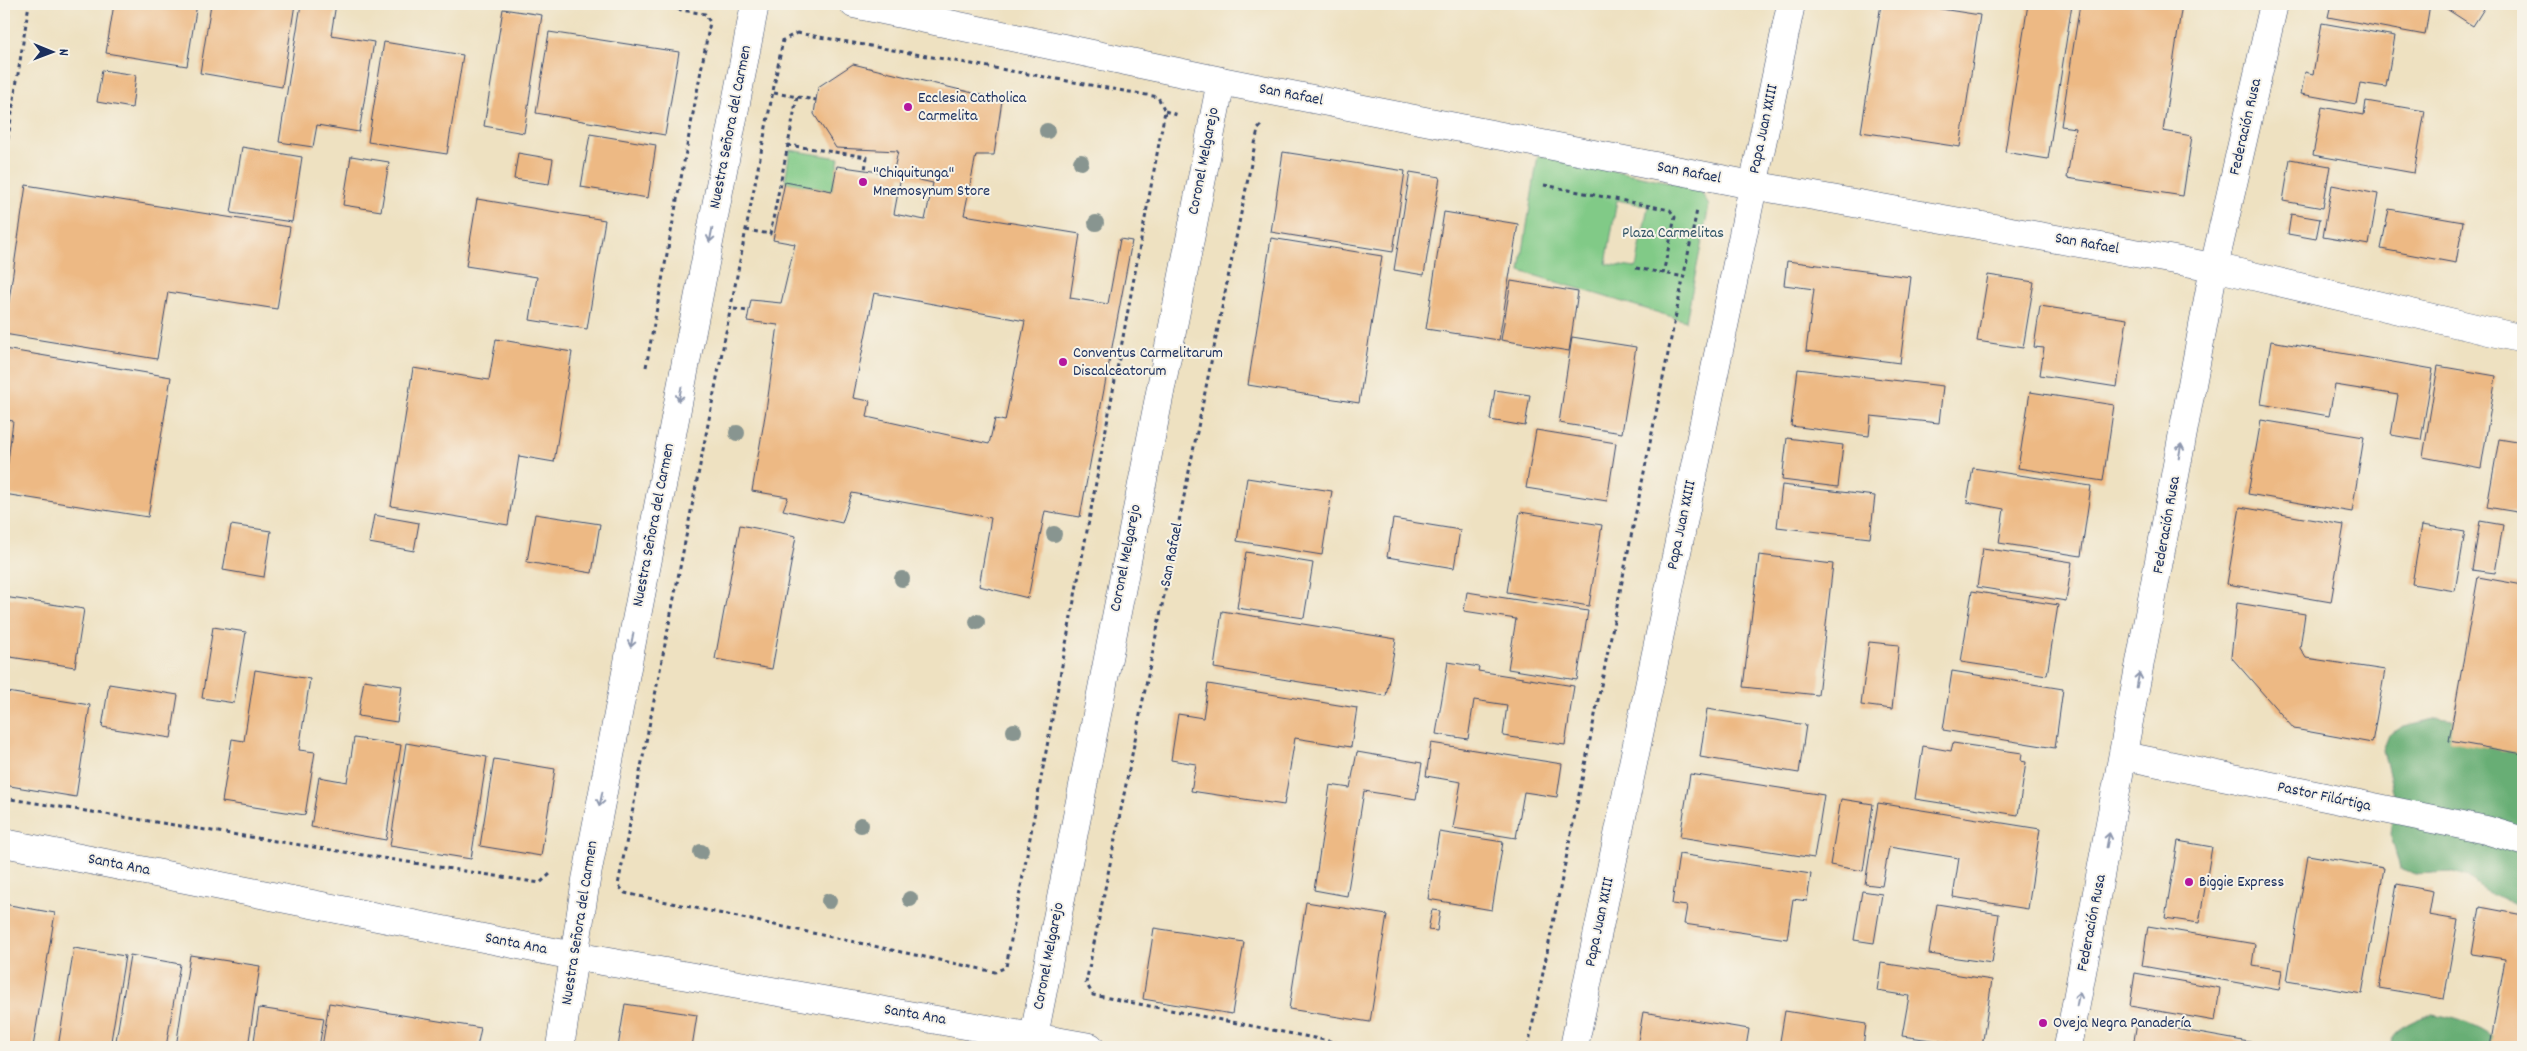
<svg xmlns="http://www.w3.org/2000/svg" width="2527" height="1051" font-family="Dekko,sans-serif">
  <rect width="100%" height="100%" fill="#f7f3e8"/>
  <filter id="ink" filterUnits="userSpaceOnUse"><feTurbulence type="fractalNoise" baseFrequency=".02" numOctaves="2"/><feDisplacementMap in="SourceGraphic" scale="10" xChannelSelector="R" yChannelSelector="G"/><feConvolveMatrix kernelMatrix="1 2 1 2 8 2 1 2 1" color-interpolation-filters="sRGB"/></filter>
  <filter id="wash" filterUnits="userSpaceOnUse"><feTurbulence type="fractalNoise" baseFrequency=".0096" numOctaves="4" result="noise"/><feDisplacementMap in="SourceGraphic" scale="20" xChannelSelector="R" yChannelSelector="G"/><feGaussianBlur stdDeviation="1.12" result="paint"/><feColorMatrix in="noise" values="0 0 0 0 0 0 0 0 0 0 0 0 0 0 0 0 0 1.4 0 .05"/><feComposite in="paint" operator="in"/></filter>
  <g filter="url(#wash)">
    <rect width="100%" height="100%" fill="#eee1c1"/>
    <g fill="#81ca87" stroke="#4e7c72" fill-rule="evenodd">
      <path d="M790,150L839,158L832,191L785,182Z"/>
      <path d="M1538,155L1699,188L1709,206L1686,321L1520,271ZM1617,200L1648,206L1636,268L1606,264Z"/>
    </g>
    <g fill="#68ae74" stroke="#426e69">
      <path d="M2438,718L2455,720L2523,746V909L2483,889L2468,877L2453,872L2416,874L2400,868L2390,833L2395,799L2383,750L2389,735L2404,726Z"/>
      <path d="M2432,1014C2459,1018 2485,1027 2505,1047H2390C2391,1028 2417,1019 2432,1014Z"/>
    </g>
    <g id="blocks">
      <g fill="#edb984" fill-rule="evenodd">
        <path d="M114,4H197L187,66L106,53Z"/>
        <path d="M211,4H295L282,87L200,73Z"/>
        <path d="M301,4H336L331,35L374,42L359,132L317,125L313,147L279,142Z"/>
        <path d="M1881,4H1909L1980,15L1960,147L1861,132Z"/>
        <path d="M2028,4H2072L2048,159L2005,152Z"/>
        <path d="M2080,4H2182L2163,131L2192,136L2183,196L2067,178L2075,128L2061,126Z"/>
        <path d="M2331,4H2430L2425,35L2328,17Z"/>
        <path d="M2439,4H2487L2473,26Z"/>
        <path d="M503,9L542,15L524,133L484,126Z"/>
        <path d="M2322,23L2395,36L2386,87L2360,83L2356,104L2301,94L2305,72L2313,74Z"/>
        <path d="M549,32L679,52L665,135L536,113Z"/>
        <path d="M384,42L463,55L447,154L368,142Z"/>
        <path d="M853,64L1002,100L994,155H976L964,215L1080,234L1070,298L1108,304L1120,239L1132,241L1080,517L1045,511L1028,598L979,586L991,518L852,493L842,523L783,510L788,497L752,491L767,404L778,325L747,321L751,300L781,303L795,244L773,240L785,182L832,191L837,166L893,174L898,151L836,148L814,114L818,87ZM901,176L933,183L925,220L894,214ZM874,293L1025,321L1005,421L995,419L989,444L867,417L870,401L853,398Z"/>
        <path d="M102,70L136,75L132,108L97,102Z"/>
        <path d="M2366,101L2425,111L2414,173L2313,155L2322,107L2364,115Z"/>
        <path d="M590,134L656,145L648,198L581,187Z"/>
        <path d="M242,147L302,157L292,222L231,213Z"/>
        <path d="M1283,152L1405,171L1393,252L1271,232Z"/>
        <path d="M518,153L553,159L549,184L514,179Z"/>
        <path d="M351,156L389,162L381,211L343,205Z"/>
        <path d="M2290,159L2330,166L2323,208L2283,201Z"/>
        <path d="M1410,172L1440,177L1424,275L1394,270Z"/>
        <path d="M26,185L290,227L277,309L168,292L157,359L4,334Z"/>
        <path d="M2332,185L2378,194L2369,245L2323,237Z"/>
        <path d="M477,199L605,220L587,329L530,320L537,277L466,266Z"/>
        <path d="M2389,209L2463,222L2456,263L2381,249Z"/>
        <path d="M1444,212L1518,224L1499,340L1426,329Z"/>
        <path d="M2291,214L2320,219L2316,239L2288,234Z"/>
        <path d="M1271,238L1382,256L1359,403L1248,385Z"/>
        <path d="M1787,261L1911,277L1900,363L1806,351L1814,289L1784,285Z"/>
        <path d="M1988,275L2034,282L2023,348L1977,341Z"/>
        <path d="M1511,281L1578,292L1569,351L1501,340Z"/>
        <path d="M2040,306L2127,319L2117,387L2040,375L2044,348L2034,347Z"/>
        <path d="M1572,337L1636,347L1622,433L1559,423Z"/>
        <path d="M496,339L572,352L554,462L519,456L508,525L391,506L413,368L489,380Z"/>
        <path d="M2271,341L2433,369L2421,440L2391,435L2398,395L2335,385L2329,416L2261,404Z"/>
        <path d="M4,349L171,377L148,517L4,494L13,421L4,419Z"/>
        <path d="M2438,366L2496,376L2481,468L2423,457Z"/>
        <path d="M1798,369L1943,386L1939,423L1871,416L1869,436L1791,426Z"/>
        <path d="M1495,390L1530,395L1525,426L1490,420Z"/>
        <path d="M2030,392L2114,405L2103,481L2018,468Z"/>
        <path d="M2261,420L2364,437L2352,512L2248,494Z"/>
        <path d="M1536,430L1616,443L1607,501L1526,488Z"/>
        <path d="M1787,438L1843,445L1838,487L1782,480Z"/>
        <path d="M2499,439L2523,443V513L2487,507Z"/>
        <path d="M1973,468L2091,486L2081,556L1999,543L2004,509L1967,502Z"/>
        <path d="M1247,478L1332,491L1322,555L1237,541Z"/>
        <path d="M1782,485L1875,496L1870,538L1777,527Z"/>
        <path d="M2240,507L2344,525L2331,602L2227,584Z"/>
        <path d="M1520,512L1602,525L1589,606L1507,592Z"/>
        <path d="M535,514L600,524L592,573L527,562Z"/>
        <path d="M374,515L419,523L414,551L369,543Z"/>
        <path d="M1393,519L1460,530L1454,568L1387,557Z"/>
        <path d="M2480,521L2503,525L2495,573L2472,570Z"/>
        <path d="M231,525L271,531L264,577L223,570Z"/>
        <path d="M740,525L796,536L772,669L715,659Z"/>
        <path d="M2422,525L2465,532L2455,591L2412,584Z"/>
        <path d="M1983,548L2072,562L2066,601L1977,587Z"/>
        <path d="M1246,552L1313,563L1304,618L1237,608Z"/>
        <path d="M1759,555L1833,564L1818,695L1743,687Z"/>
        <path d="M2478,577L2523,585V754L2449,741Z"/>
        <path d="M1972,591L2058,605L2047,675L1961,662Z"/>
        <path d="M1467,592L1588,611L1577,680L1508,669L1516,619L1464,611Z"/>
        <path d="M4,597L84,609L75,667L4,656Z"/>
        <path d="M2237,603L2305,614L2300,648L2306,658L2385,670L2372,743L2294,729L2231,657Z"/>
        <path d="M1222,611L1396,639L1386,696L1214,668Z"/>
        <path d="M213,627L246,632L234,703L202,698Z"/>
        <path d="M1869,642L1899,645L1892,709L1861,705Z"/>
        <path d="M1448,662L1479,667L1478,671L1574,686L1565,745L1503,736L1507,705L1474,700L1468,739L1436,734Z"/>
        <path d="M255,670L310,679L299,750L315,752L305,815L222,802L232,739L244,741Z"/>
        <path d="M1952,671L2063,689L2055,748L1943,730Z"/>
        <path d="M364,680L402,686L397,722L358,716Z"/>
        <path d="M109,684L178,695L171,738L102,727Z"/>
        <path d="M1208,684L1357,708L1351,747L1295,738L1284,805L1191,791L1196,764L1171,760L1178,714L1203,718Z"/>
        <path d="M7,692L90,705L76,797L4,785V710Z"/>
        <path d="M1707,709L1806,725L1799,773L1700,757Z"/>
        <path d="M354,738L401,745L386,840L311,827L319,777L347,782Z"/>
        <path d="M406,743L487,757L471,859L390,846Z"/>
        <path d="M1431,743L1562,764L1557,797L1524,792L1516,838L1453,828L1461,782L1426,776Z"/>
        <path d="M1953,743L2022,753L2021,761L2026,762L2018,815L1915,799L1923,746L1951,751Z"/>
        <path d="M1357,752L1422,763L1416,799L1364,791L1347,896L1314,890L1330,785L1350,788Z"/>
        <path d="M494,759L555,769L541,856L480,846Z"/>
        <path d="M1690,774L1824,795L1814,858L1680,837Z"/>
        <path d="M1841,799L1873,804L1863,871L1830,865Z"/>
        <path d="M1878,803L2040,829L2028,909L1953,897L1959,858L1889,847L1882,886L1865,884Z"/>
        <path d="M1439,832L1503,842L1492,910L1428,899Z"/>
        <path d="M2178,841L2212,847L2199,923L2165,918Z"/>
        <path d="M1679,854L1811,874L1807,901L1793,899L1787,939L1684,924L1687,906L1672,904Z"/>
        <path d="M2308,855L2384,868L2362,994L2287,981Z"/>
        <path d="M2397,884L2433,891L2429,915L2458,920L2444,999L2379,988Z"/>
        <path d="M1862,891L1882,894L1874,943L1854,940Z"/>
        <path d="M1306,902L1387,915L1370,1022L1289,1009Z"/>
        <path d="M4,904L55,913L33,1047H4Z"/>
        <path d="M1937,904L1999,914L1992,963L1929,954Z"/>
        <path d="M2480,907L2523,915V1047H2490L2505,959L2472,954Z"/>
        <path d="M1432,910L1440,911L1437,931L1428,930Z"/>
        <path d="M2148,926L2255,944L2252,965L2282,970L2279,990L2142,966Z"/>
        <path d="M1154,928L1244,942L1232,1014L1143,999Z"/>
        <path d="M74,948L125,956L110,1047H58Z"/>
        <path d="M130,955L180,964L166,1047H115Z"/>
        <path d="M190,955L260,966L248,1047H176Z"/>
        <path d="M1881,963L1992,980L1982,1047L1902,1036L1909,996L1877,991Z"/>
        <path d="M2135,973L2220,988L2215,1021L2130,1006Z"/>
        <path d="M329,1003L481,1028L477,1047H322Z"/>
        <path d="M625,1004L697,1015L692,1047H618Z"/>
        <path d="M259,1008L324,1018L319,1047H253Z"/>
        <path d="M1785,1011L1866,1024L1863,1047H1779Z"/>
        <path d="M1643,1012L1749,1029L1746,1047H1637Z"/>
        <path d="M2137,1022L2243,1041L2262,1044L2261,1047H2133Z"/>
      </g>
    </g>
  </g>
  <g filter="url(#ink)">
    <use href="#blocks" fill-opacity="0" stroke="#3b4a6d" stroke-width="1"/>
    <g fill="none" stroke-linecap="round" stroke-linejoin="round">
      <g stroke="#3b4a6d" stroke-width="29">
        <g id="minor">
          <path d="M854,4L1221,81L1752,185L2214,267L2523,339"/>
          <path d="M2125,756L2486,830L2523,841"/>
          <path d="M4,843L574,956L1090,1047"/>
          <path d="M1034,1036L1221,81"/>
          <path d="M560,1047L586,880L755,4"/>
          <path d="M1574,1047L1791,4"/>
          <path d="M2068,1047L2214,267L2274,4"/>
        </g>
      </g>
      <g stroke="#3b4a6d" stroke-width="3" stroke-dasharray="4 4" stroke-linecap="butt">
        <path d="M797,33L1158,97L1165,111L1006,967L995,972L625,893L618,885L783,40Z"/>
        <path d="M774,93L816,100"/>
        <path d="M797,97L788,145L867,157L865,170"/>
        <path d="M1165,111L1177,115"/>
        <path d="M1261,126L1258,129L1086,983L1093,995L1360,1047"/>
        <path d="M4,163L29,4"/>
        <path d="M1544,185L1670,210L1675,217L1663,274"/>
        <path d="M746,230L770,234L788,145"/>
        <path d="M1636,268L1685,277"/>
        <path d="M734,309L748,311"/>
        <path d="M646,367L710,22L705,14L647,4"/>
        <path d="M4,798L540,883L550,874"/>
        <path d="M1528,1047L1697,210"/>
      </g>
      <use href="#minor" stroke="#fff" stroke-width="28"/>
    </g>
    <g fill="#889590">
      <circle cx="1047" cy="131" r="8"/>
      <circle cx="1081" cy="162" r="8"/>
      <circle cx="1096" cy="223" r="8"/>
      <circle cx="737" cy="433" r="8"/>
      <circle cx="1054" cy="534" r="8"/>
      <circle cx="902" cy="579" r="8"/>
      <circle cx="977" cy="622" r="8"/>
      <circle cx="1014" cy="731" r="8"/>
      <circle cx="861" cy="825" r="8"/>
      <circle cx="701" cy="852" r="8"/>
      <circle cx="910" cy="899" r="8"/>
      <circle cx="829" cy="901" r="8"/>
    </g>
    <defs><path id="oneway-shaft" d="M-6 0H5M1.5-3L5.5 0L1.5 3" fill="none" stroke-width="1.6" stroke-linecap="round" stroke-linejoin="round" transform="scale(1.25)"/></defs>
    <g stroke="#8d97ae">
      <use href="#oneway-shaft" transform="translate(711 235) rotate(101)"/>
      <use href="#oneway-shaft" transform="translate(680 394) rotate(101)"/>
      <use href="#oneway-shaft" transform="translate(2180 451) rotate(-80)"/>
      <use href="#oneway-shaft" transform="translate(632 640) rotate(101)"/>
      <use href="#oneway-shaft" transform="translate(2138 680) rotate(-80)"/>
      <use href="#oneway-shaft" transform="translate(601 799) rotate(101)"/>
      <use href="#oneway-shaft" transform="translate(2108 840) rotate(-79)"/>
      <use href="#oneway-shaft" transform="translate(2078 999) rotate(-79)"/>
    </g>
  </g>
  <g fill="#b5179e" stroke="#f7f3e8" stroke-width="2">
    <circle cx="908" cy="107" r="5"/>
    <circle cx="863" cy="182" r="5"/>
    <circle cx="1063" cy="362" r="5"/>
    <circle cx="2189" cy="882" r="5"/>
    <circle cx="2043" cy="1023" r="5"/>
  </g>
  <g text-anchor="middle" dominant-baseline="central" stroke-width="4" stroke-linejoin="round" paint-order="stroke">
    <g font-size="16" fill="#1b2f5e" stroke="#f7f3e8">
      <text transform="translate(1291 95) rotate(11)">San Rafael</text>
      <text transform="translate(731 127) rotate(-79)">Nuestra Señora del Carmen</text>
      <text transform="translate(2246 127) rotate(-77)">Federación Rusa</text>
      <text transform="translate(1764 129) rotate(-78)">Papa Juan XXIII</text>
      <text transform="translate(1204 161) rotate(-79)">Coronel Melgarejo</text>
      <text transform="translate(1689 173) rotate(11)">San Rafael</text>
      <text transform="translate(2087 244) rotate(10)">San Rafael</text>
      <text transform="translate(654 525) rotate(-79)">Nuestra Señora del Carmen</text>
      <text transform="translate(1682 525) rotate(-78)">Papa Juan XXIII</text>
      <text transform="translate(2167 525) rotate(-80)">Federación Rusa</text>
      <text transform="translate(1172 555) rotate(-79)">San Rafael</text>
      <text transform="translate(1126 558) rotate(-79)">Coronel Melgarejo</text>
      <text transform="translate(2324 797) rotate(12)">Pastor Filártiga</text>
      <text transform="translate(119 865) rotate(11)">Santa Ana</text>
      <text transform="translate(1600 922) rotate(-78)">Papa Juan XXIII</text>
      <text transform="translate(580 923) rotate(-81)">Nuestra Señora del Carmen</text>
      <text transform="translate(2092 923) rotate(-79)">Federación Rusa</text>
      <text transform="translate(516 944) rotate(11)">Santa Ana</text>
      <text transform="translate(1049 956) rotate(-79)">Coronel Melgarejo</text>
      <text transform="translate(915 1015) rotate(10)">Santa Ana</text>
    </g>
    <g font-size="16" fill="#1b2f5e" stroke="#f7f3e8" text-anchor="start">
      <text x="918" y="98">Ecclesia Catholica<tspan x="918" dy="18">Carmelita</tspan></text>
      <text x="873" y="173">"Chiquitunga"<tspan x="873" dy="18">Mnemosynum Store</tspan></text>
      <text x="1073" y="353">Conventus Carmelitarum<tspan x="1073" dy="18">Discalceatorum</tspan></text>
      <text x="2199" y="882">Biggie Express</text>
      <text x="2053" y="1023">Oveja Negra Panadería</text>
    </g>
    <g font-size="16" fill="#345668" stroke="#f7f3e8">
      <text x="1673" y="233">Plaza Carmelitas</text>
    </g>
  </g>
  <rect width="2527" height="1051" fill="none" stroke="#f7f3e8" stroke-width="20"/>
  <g transform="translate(52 52) rotate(91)" stroke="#f7f3e8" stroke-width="4" paint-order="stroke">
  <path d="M0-4L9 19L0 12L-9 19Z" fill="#1b2f5e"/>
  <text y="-8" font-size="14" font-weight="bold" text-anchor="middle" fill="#1b2f5e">N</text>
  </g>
</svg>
